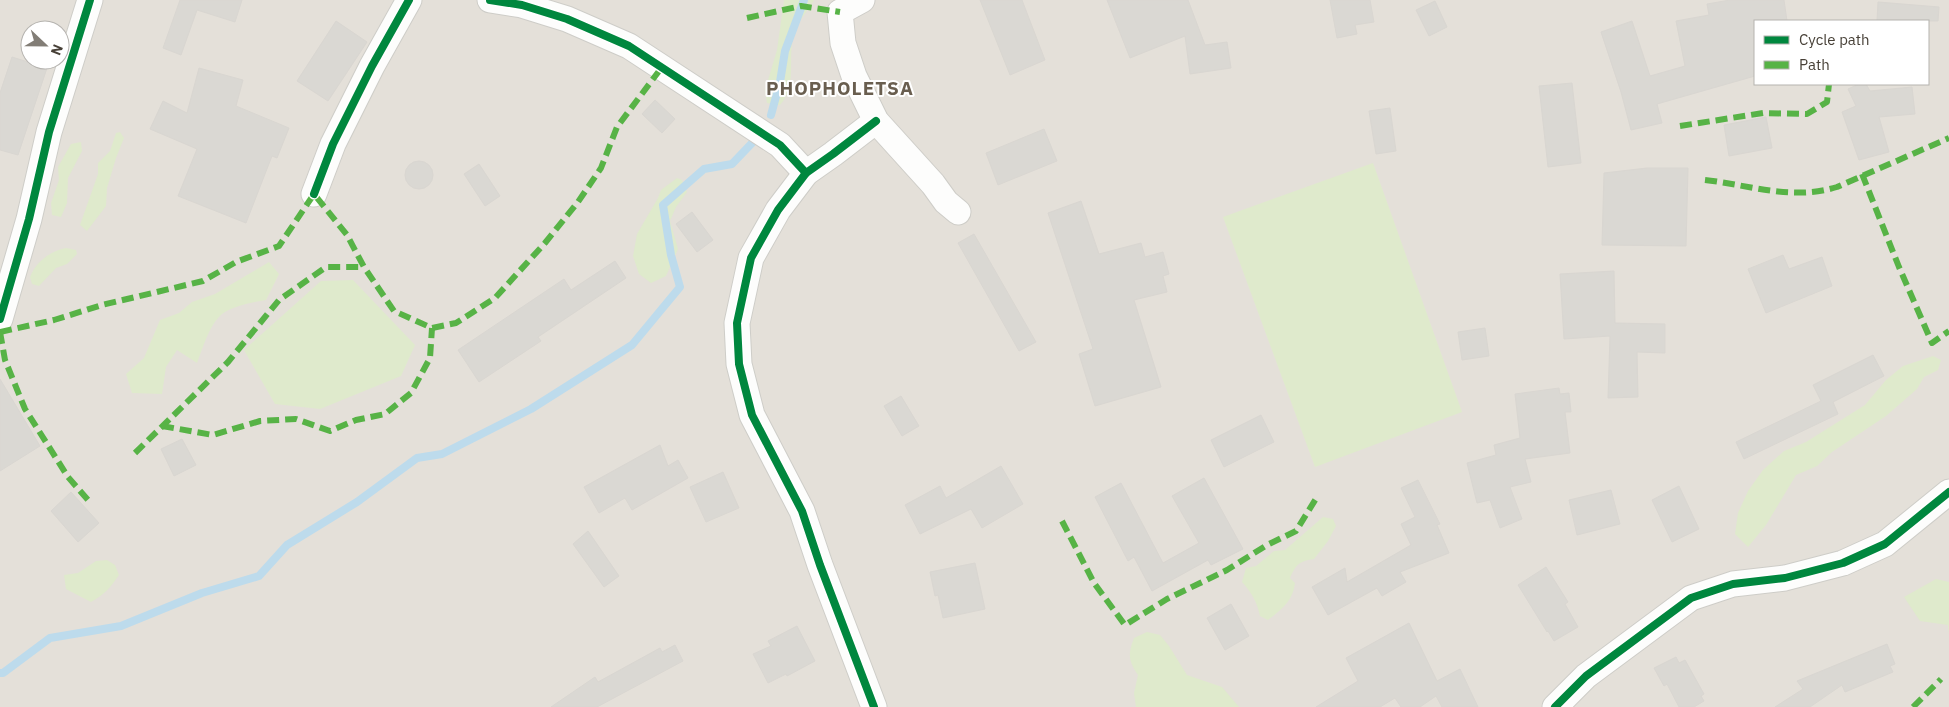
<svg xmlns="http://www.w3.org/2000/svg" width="1949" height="707" font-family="'IBM Plex Sans',sans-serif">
  <rect width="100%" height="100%" fill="#f0efeb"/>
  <path fill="#e4e0d9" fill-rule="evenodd" d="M0,0H1949V707H0ZM1755,21H1928V84H1755ZM30,30H60V60H30Z"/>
  <g fill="#dfeacc">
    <path d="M784,0H814C809,9 801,18 797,26C784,51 800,84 780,105L767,103L765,90L777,50Z"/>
    <path d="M120,132L124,138L116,158L107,188L106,206L87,231L80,225L98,174V163L110,151L116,133Z"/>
    <path d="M81,142L82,151L68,178L67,203L61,217L52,215L51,203L59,180L58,167L71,144Z"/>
    <path d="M1373,163L1462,412L1315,467L1223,217Z"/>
    <path d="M677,178L682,180L687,192L676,207L670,221L678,249L666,276L651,283L639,274L633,256L637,234L658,198L661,190Z"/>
    <path d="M66,248L76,250L77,254L67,264L56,268L39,286L32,284L30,277C36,262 50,251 66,248Z"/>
    <path d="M269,262L279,274L266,300C253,302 233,306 222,314C209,325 203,348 197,363L177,350L166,367L162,394L132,393L126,374L144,358L160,320L179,313L192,302L215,294Z"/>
    <path d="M353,280L415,345L401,376L320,409L275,404L244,350L321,281Z"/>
    <path d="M1933,356L1941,360L1938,370L1924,377L1917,389L1886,416L1832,452L1817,466L1796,475L1766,525L1748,547L1735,534L1738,513L1748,491L1763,470L1784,451L1806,442L1865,405L1886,380L1903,366Z"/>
    <path d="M1323,517L1333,519L1336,526L1328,541L1314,559C1300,561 1296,564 1290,578L1295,583C1293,601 1282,609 1268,620L1260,616C1257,602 1252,593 1242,582L1246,568L1256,566L1274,551L1285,550Z"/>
    <path d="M107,560L115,565L119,575C111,587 104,595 91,602L66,589L64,575L78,573L96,561Z"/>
    <path d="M1936,579L1949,582V634L1948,625L1920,621L1904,597Z"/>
    <path d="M1147,632L1160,635L1169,646L1187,675L1222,687L1239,707H1136L1134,693L1138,675C1128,660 1128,654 1134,638Z"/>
  </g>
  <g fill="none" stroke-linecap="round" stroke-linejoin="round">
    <g stroke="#bddbec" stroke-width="8">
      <path d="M771,115L780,82L785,51L804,0"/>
      <path d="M0,673H3L50,638L121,626L202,593L259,576L287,545L357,502L417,458L442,454L531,409L632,345L680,287L671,255L663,205L704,169L732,164L753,142"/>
    </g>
  </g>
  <g fill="#dad8d3" stroke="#d9d6d1">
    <path d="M180,0H242L235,22L197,10L181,55L163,48Z"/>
    <path d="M980,0H1022L1045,60L1010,75Z"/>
    <path d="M1107,0H1188L1205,45L1227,42L1231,68L1190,74L1185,36L1130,58Z"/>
    <path d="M1330,0H1370L1374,22L1355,25L1357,34L1337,38Z"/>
    <path d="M1730,0H1784L1787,21H1755V76L1657,104L1662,123L1631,130L1621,92L1601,32L1632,21L1650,76L1685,66L1676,21L1709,15L1707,4Z"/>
    <path d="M1435,1L1447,27L1429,36L1416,10Z"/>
    <path d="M1878,2L1939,7L1938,21H1877Z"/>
    <path d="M336,21L367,42L328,101L297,81Z"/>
    <path d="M12,57L47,68L18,155L0,150V93Z"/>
    <path d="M199,68L243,80L236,106L289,128L277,158L272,156L246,223L178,196L197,149L150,129L163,101L187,113Z"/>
    <path d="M1572,83L1581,163L1548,167L1539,86Z"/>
    <path d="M1859,84H1866L1870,91L1912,87L1915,114L1879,117L1889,152L1859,160L1842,112L1856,106L1848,89Z"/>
    <path d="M655,100L675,119L662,133L642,114Z"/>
    <path d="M1390,108L1396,151L1376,154L1369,111Z"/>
    <path d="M1766,117L1772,148L1729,156L1724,125Z"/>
    <path d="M1044,129L1057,161L998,185L986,153Z"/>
    <circle cx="419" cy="175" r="14"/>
    <path d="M479,164L500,196L485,206L464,174Z"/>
    <path d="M1647,168H1688L1686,246L1602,245L1604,173Z"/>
    <path d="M1081,201L1099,254L1141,243L1145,257L1163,252L1169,274L1163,276L1167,292L1134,300L1161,387L1095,406L1079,354L1093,349L1048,213Z"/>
    <path d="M692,212L713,240L697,252L676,224Z"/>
    <path d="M974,234L1036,342L1019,351L958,243Z"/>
    <path d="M1783,255L1789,269L1822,257L1832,286L1766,313L1748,269Z"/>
    <path d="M615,261L626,278L538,337L541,341L479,382L458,350L564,279L571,290Z"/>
    <path d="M1614,271L1615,323L1665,324V353L1637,352L1638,397L1608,398L1610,336L1564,339L1560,274Z"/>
    <path d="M1485,328L1489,356L1462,360L1458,332Z"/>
    <path d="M1873,355L1884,376L1833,402L1838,414L1744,459L1736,442L1821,401L1813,385Z"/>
    <path d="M0,379L40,446L0,471Z"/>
    <path d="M1559,388L1560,394L1569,393L1571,412H1565L1570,453L1525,459L1531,482L1510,487L1522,519L1500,528L1490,500L1477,503L1467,463L1496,455L1494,445L1520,438L1515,394Z"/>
    <path d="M901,396L919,426L902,436L884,406Z"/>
    <path d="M1261,415L1274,442L1224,467L1211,440Z"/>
    <path d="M182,439L196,465L174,476L161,449Z"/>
    <path d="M660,445L668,466L678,460L688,478L632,510L625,498L599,513L584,487Z"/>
    <path d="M1001,466L1023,504L982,528L971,509L920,534L905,505L940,486L946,498Z"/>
    <path d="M723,472L739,508L706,522L690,487Z"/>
    <path d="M1204,478L1243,549L1211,565L1208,560L1152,591L1134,557L1128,561L1095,497L1121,483L1163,563L1199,543L1172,496Z"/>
    <path d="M1418,480L1440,524L1437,525L1449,553L1400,572L1406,582L1382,596L1377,588L1328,615L1312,587L1345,568L1347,582L1411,545L1401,524L1415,517L1401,488Z"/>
    <path d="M1679,486L1699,529L1672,542L1652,500Z"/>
    <path d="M1611,490L1620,524L1577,535L1569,500Z"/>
    <path d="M71,492L99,523L78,542L51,511Z"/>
    <path d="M588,531L619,576L604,587L573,544Z"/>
    <path d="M975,563L985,609L943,618L938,595L935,596L930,572Z"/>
    <path d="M1546,567L1568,602L1565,604L1578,627L1554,641L1548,631L1547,632L1518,585Z"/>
    <path d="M1231,604L1249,636L1225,650L1207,618Z"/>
    <path d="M1409,623L1437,681L1460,669L1478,707H1442L1436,696L1420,707H1401L1395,698L1380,707H1316L1358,681L1346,658Z"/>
    <path d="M797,626L815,661L787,676L786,674L768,683L753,654L771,646L768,641Z"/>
    <path d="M1887,644L1895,664L1890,666L1893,672L1845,692L1842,685L1810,707H1775L1803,689L1797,681Z"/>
    <path d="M675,645L683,661L597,707H551L595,677L598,682L660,648L662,652Z"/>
    <path d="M1676,657L1679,663L1685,660L1704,694L1701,696L1704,701L1694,707H1679L1667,684L1664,686L1654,668Z"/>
  </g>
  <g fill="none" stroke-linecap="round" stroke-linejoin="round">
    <g stroke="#cecdc8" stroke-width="27">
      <g id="minor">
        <path d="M490,0L522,5L567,19L629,46L780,145L806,173"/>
        <path d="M862,0L840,12L843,43L854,76L876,121L933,184L946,202L958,212"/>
        <path d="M314,194L333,144L372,66L409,0"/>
        <path d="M0,319L29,219L49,132L90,0"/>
        <path d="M874,707L820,565L802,511L752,415L739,364L737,323L751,258L778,210L806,173L833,154L876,121"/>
        <path d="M1555,707L1586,676L1691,598L1733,584L1785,578L1843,563L1885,544L1949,492"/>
      </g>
    </g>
    <use href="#minor" stroke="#fdfdfc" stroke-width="25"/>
    <g stroke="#57b346" stroke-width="6" stroke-dasharray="12 6" stroke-linecap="butt">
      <path d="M747,18L801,6L840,12"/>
      <path d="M1680,126L1763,113L1807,114L1827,102L1829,84"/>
      <path d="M1862,174L1899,267L1932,343L1949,331"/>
      <path d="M1705,180C1750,185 1791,201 1837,187L1949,138"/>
      <path d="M0,332L54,320L102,305L203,281L236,262L279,246L314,194L347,235L364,267L394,311L432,328L456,323L495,298L545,243L578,202L601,168L617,127L662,67"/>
      <path d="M0,332L5,360L25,409L68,477L88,500"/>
      <path d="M162,426L213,435L260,421L296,419L330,431L356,420L385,414L411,393L430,358L432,328"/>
      <path d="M135,453L228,362L279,300L326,267H364"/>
      <path d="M1062,521L1094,583L1125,625L1167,599L1227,570L1267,545L1296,531L1317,497"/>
      <path d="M1913,707L1941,679"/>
    </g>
    <g stroke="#fff" stroke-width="11">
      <g id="cycleway">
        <path d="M490,0L522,5L567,19L629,46L780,145L806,173"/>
        <path d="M314,194L333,144L372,66L409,0"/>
        <path d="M0,319L29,219L49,132L90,0"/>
        <path d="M874,707L820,565L802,511L752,415L739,364L737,323L751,258L778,210L806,173L833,154L876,121"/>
        <path d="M1555,707L1586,676L1691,598L1733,584L1785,578L1843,563L1885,544L1949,492"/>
      </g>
    </g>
    <use href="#cycleway" stroke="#00873e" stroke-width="8"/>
  </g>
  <g text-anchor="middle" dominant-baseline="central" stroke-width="4" stroke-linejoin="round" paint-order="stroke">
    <g font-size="19" font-weight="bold" letter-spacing="1" fill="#695e4f" stroke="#fff">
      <text x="840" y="88">PHOPHOLETSA</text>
    </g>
  </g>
  <rect x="1754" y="20" width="175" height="65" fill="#ffffff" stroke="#b5b3af"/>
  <rect x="1764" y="36" width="25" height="8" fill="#00873e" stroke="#b5b3af"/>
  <text x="1799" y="45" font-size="15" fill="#474037">Cycle path</text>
  <rect x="1764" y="61" width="25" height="8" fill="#57b346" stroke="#b5b3af"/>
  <text x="1799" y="70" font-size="15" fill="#474037">Path</text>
  <g transform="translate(45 45) rotate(112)"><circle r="24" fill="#ffffff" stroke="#b5b3af"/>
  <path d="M0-4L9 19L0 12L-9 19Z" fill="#827d76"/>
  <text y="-8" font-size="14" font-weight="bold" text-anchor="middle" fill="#474037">N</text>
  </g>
</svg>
